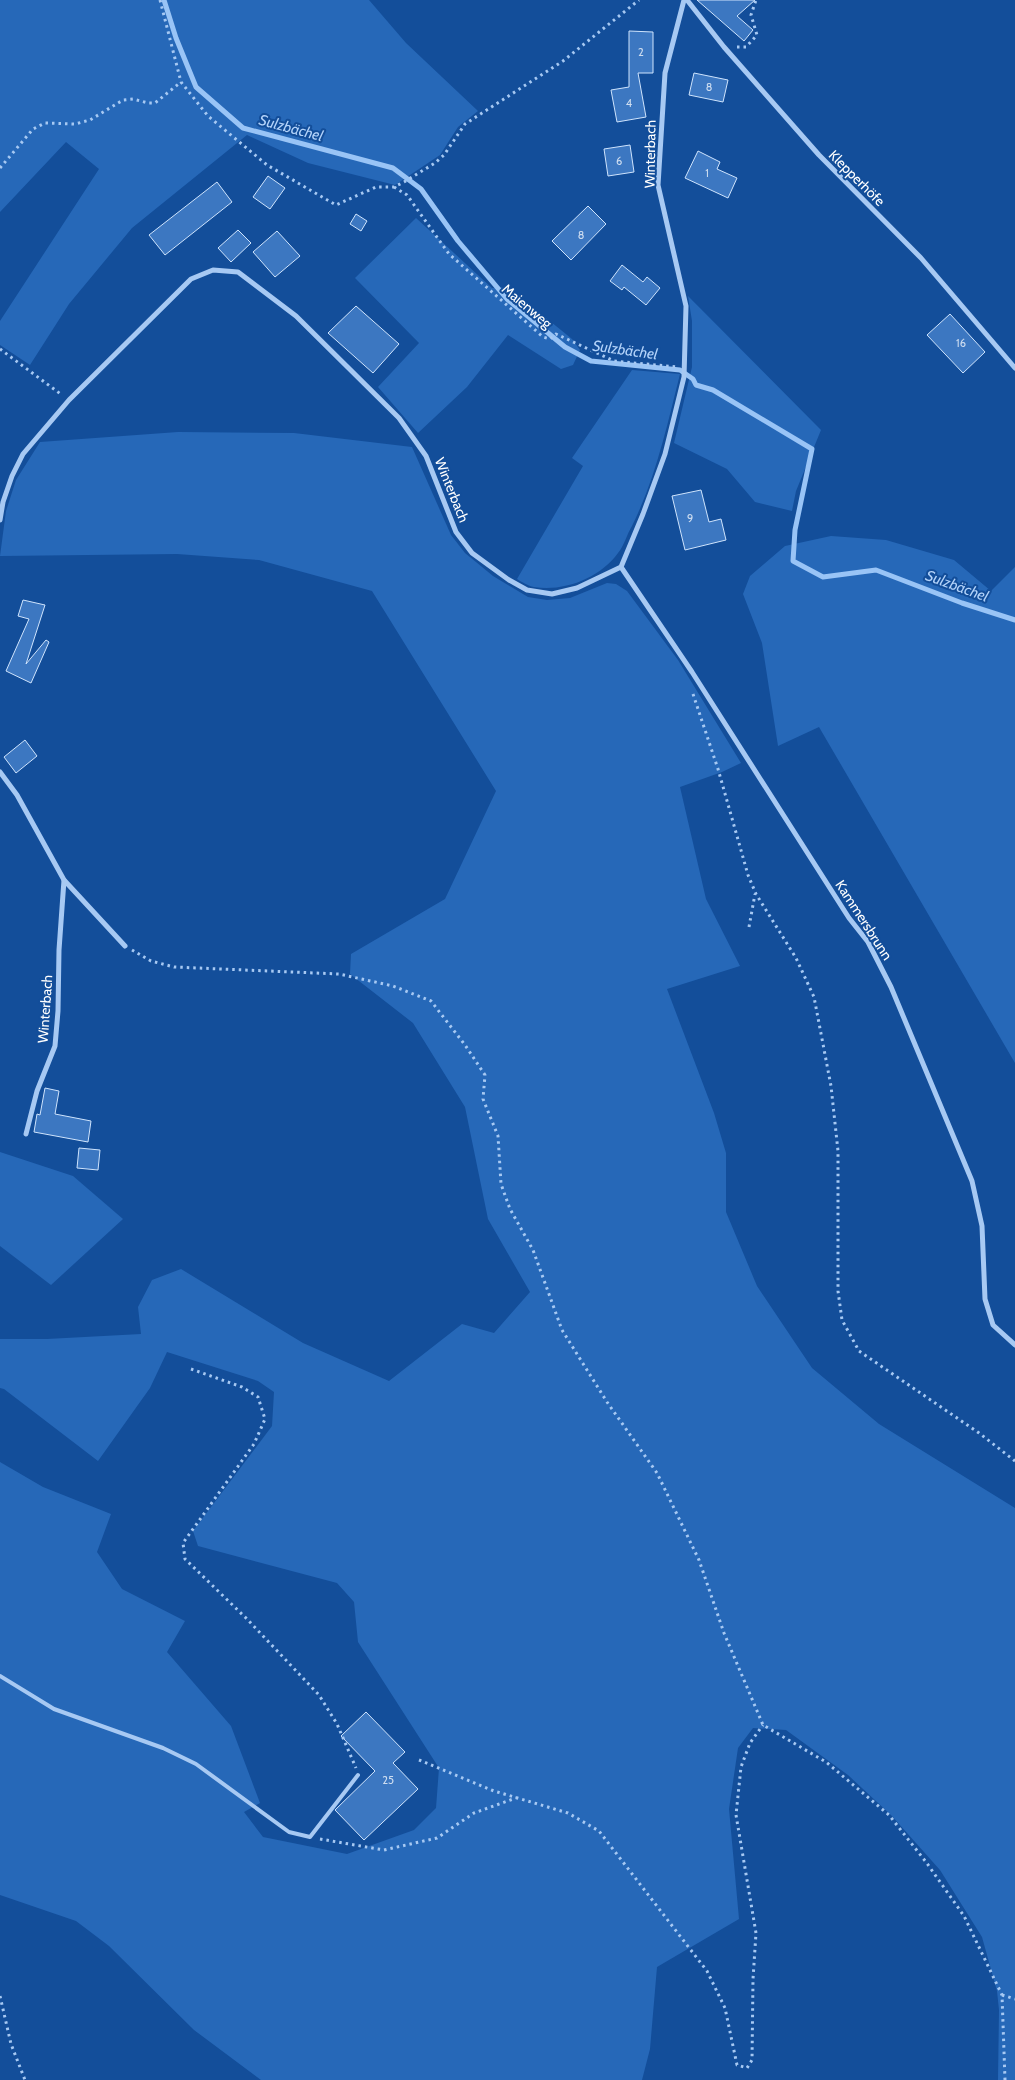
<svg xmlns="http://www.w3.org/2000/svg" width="1015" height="2080" font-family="Cabin,sans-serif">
  <rect width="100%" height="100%" fill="#134e9a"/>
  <g fill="#2668b8">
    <path d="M0,0H369L406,43L478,111L458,127L440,155L395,185L308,163L247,135L132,228L69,304L30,365L0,345V321L99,169L66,142L0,212Z"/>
    <path d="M416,218L492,288L508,287L572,339L580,350L573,365L561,369L508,335L467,387L418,433L378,387L419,343L355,278Z"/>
    <path d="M688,296L821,430L796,491L792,511L755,502L727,469L674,443L692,367V321Z"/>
    <path d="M632,370L680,374C667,426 656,477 632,526C627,534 624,546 618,553C600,578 564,592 534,587C528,586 522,582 517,579L583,466L572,458Z"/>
    <path d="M178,432L294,433L412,447L451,535L465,553L493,576L528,597L547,600L570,598L607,583L616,584L627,591L678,660L741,763L722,772L680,787L706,899L740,966L667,989L714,1113L726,1153V1212L757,1286L812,1368L879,1424L1015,1508V2080H998L999,2010L997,1991L982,1937L940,1870L891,1815L848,1775L786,1730L753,1728L738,1748L729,1809L739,1919L657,1967L650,2049L642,2080H261L194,2030L109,1946L76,1921L0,1895V1462L43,1487L111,1514L97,1552L122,1589L185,1621L167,1652L231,1726L260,1803L244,1812L263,1837L347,1854L414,1830L436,1808L439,1768L358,1642L354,1602L337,1583L198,1546L193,1531L272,1426L274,1392L258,1381L167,1352L150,1388L98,1461L4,1389L0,1388V1339H47L141,1334L138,1307L152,1280L181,1269L303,1343L389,1381L462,1324L494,1333L530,1292L488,1219L465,1107L413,1023L350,974L351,954L445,899L496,791L372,591L259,560L177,554L0,556L6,511L16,480L40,442Z"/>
    <path d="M831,536L886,540L954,560L991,591L1015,567V1063L819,727L778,746L762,643L743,594L750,576L785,546Z"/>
    <path d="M0,1152L73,1176L123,1219L51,1285L0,1246Z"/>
  </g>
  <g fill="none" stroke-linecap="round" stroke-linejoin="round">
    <path stroke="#99c4f6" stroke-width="5" d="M164,0L176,38L196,87L243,128L393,168L421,189L458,241L507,299L565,347L591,361L680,370L693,379L696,385L713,390L812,449L795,530L793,561L823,577L876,570L962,603L1015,620"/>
  </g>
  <g fill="#3c77c1" stroke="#cfe4fd">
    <path d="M697,0H755L737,16L753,30L744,41Z"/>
    <path d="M629,31L653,32V73H638L646,117L617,122L611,90L629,87Z"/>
    <path d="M694,73L728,80L723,102L689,95Z"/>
    <path d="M630,145L634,172L608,176L604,149Z"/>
    <path d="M698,151L720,162L717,169L737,178L728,198L685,178Z"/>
    <path d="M268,176L285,188L270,209L253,197Z"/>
    <path d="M217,182L232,202L165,255L149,235Z"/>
    <path d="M588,206L606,224L571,260L552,241Z"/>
    <path d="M356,214L367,221L361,231L350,224Z"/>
    <path d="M238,230L251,243L231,262L218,248Z"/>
    <path d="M277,231L300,256L275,277L253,252Z"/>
    <path d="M622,265L643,282L647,277L660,288L646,305L624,287L622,290L610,281Z"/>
    <path d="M356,306L399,344L373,373L328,333Z"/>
    <path d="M950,314L985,352L963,373L927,335Z"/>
    <path d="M701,490L709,522L721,519L726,540L685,550L672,496Z"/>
    <path d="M23,600L45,605L26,664L46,640L49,642L31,683L6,671L29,619L18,616Z"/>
    <path d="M25,740L37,756L16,773L4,757Z"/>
    <path d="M45,1088L59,1091L55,1114L91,1121L88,1142L34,1132L37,1114L40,1115Z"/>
    <path d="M79,1148L100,1150L98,1170L77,1168Z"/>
    <path d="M366,1712L405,1752L393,1763L418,1789L364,1840L335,1810L375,1771L341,1736Z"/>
  </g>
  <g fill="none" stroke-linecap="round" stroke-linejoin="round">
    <g stroke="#a7c9f3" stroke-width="3" stroke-dasharray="2.5 4" stroke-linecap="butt">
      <path d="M160,0L181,82L208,116L267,165L336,205L376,187H394L404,182L435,163L444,155L465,124L563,61L639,0"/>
      <path d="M737,47H746L757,35L751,15L756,0"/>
      <path d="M0,168L33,129L45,123L75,124L90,120L123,100L133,99L148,103H155L181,82"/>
      <path d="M394,187L407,195L449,254L543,337L550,339L556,334L614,361L677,367"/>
      <path d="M0,349L62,395"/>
      <path d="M693,694L718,769L748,875L756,894L796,958L814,997L831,1086L838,1151V1291L842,1320L859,1351L979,1433L1015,1461"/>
      <path d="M749,927L755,894"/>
      <path d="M132,950L151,961L174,967L339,974L393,986L431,1001L465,1045L485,1075L483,1099L498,1136L501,1184L510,1209L533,1250L562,1330L607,1402L657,1473L699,1560L724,1633L763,1725L826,1762L889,1815L926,1862L964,1916L1002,1995L1005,2080"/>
      <path d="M191,1369L242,1387L258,1397L265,1419L254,1444L183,1543L185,1559L246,1618L319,1695L337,1724L356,1768"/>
      <path d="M419,1760L494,1791L568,1813L599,1831L707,1971L725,2008L737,2065L747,2068L752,2060L753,1979L756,1933L736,1815L741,1767L750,1743L763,1725"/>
      <path d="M320,1839L384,1850L437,1838L474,1813L516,1798"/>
      <path d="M1002,1995L1015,1999"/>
      <path d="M0,1996L11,2044L25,2080"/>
    </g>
    <path stroke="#a7c9f3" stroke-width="4" d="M0,1676L54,1709L163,1748L196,1764L289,1832L310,1837L358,1775"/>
    <g stroke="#a7c9f3" stroke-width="5">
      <path d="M687,0L724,47L819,155L921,258L1015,368"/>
      <path d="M0,520L3,502L12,476L23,454L69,400L191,279L213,270L238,272L296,316L399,418L426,456L456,532L472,553L509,580L527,590L552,594L577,588L621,567L643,514L665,454L684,377L686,306L658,185L665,73L684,0"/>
      <path d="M621,567L692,672L849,918L868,942L891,987L972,1181L982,1226L985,1299L993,1325L1015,1345"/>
      <path d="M0,772L17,795L64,880L125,946"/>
      <path d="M26,1134L37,1091L55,1046L58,1011L59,950L64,880"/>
    </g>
  </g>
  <g text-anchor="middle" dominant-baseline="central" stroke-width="4" stroke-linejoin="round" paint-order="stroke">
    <g font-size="11" fill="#ceddf0">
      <text x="641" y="52">2</text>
      <text x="709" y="87">8</text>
      <text x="629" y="103">4</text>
      <text x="619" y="161">6</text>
      <text x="707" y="173">1</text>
      <text x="581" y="235">8</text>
      <text x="961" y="343">16</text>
      <text x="690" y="518">9</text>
      <text x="388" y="1780">25</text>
    </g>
    <g font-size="14" fill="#fff" stroke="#134e9a">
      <text transform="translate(650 154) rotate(-89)">Winterbach</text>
      <text transform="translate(857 178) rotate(45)">Klepperhöfe</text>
      <text transform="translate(527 306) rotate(40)">Maienweg</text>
      <text transform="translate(452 490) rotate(68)">Winterbach</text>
      <text transform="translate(864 920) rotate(57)">Kammersbrunn</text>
      <text transform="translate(45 1009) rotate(-86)">Winterbach</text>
    </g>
    <g font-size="15" font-style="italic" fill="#b3d3fa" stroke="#134e9a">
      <text transform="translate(291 128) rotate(15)">Sulzbächel</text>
      <text transform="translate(625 350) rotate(8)">Sulzbächel</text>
      <text transform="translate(957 586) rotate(20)">Sulzbächel</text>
    </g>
  </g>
</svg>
